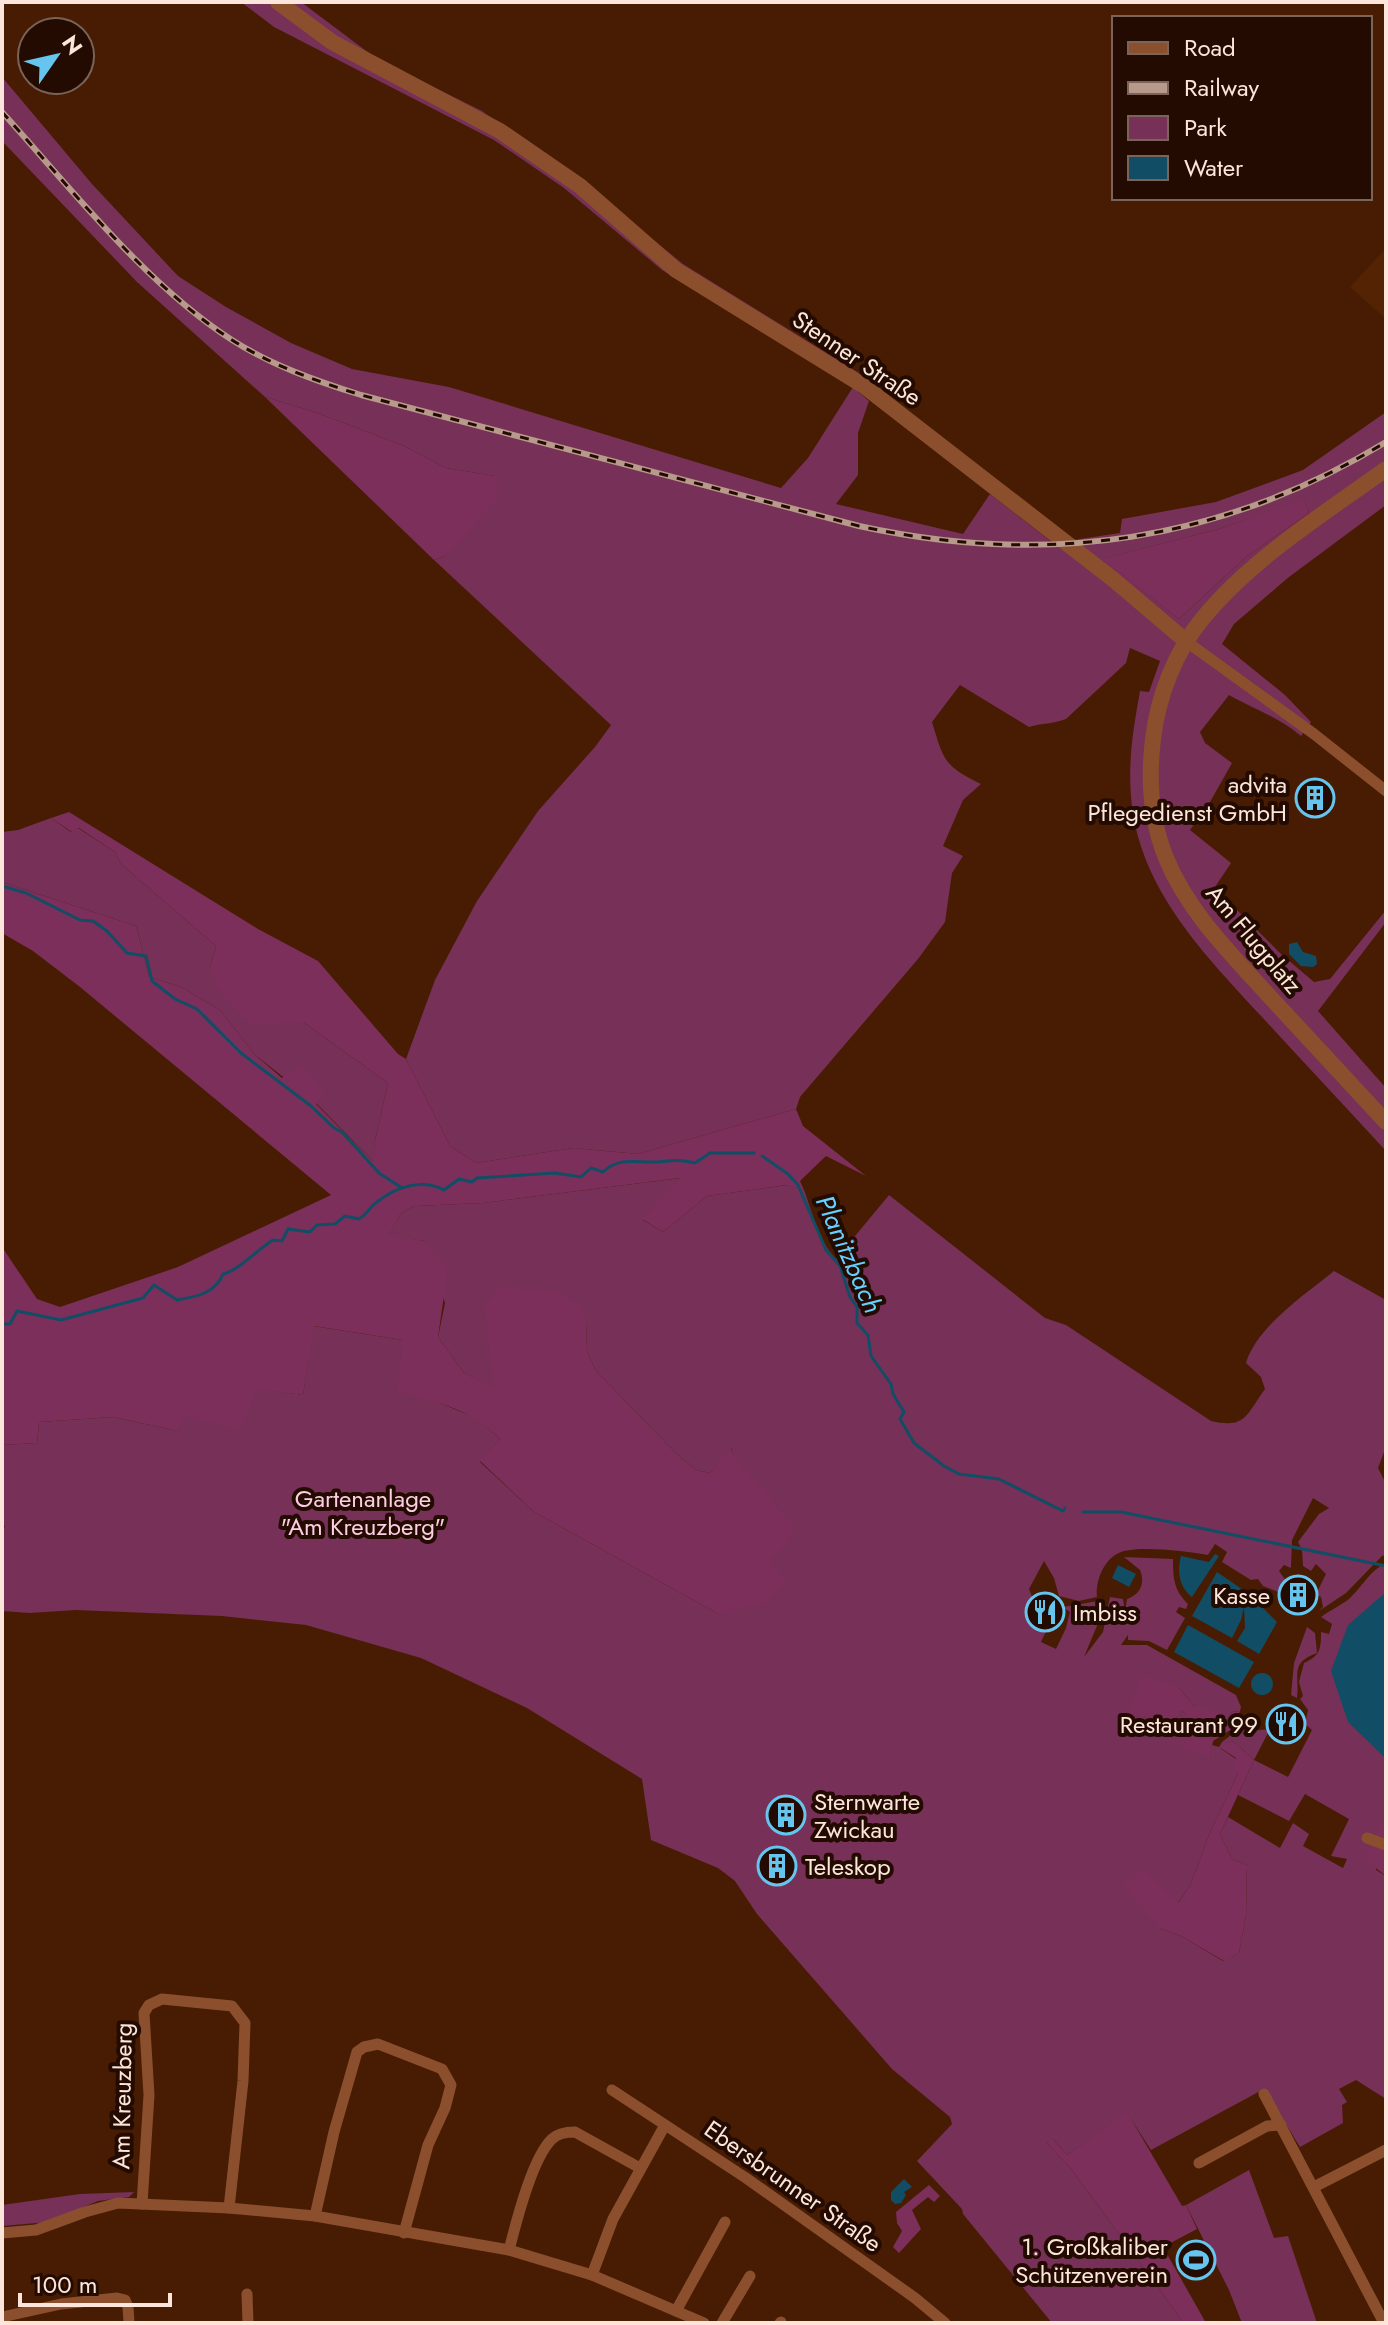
<svg xmlns="http://www.w3.org/2000/svg" width="1388" height="2325" font-family="Jost,sans-serif">
  <rect width="100%" height="100%" fill="#471c02"/>
  <path fill="#532303" d="M1386,248V319L1350,287Z"/>
  <g fill="#773057" fill-rule="evenodd">
    <path d="M241,2H301L377,59L482,111L583,183L683,264L859,373L854,388L869,401L858,433V475L836,504L963,534L990,494L1053,543L1120,533L1122,519L1216,502L1303,470L1386,412V505L1289,577L1234,624L1222,644L1285,695L1311,722L1301,736C1277,716 1255,710 1229,695L1200,732L1205,743L1232,763L1210,802L1190,830L1231,863L1215,887L1221,894L1281,954L1314,982L1330,979L1386,910V922L1318,1011L1386,1088V1151C1349,1111 1311,1070 1274,1030C1215,965 1143,898 1132,806C1127,766 1133,730 1140,691L1149,692L1160,661L1130,648L1126,663L1066,719C1053,724 1042,723 1029,727L960,685L932,722C944,761 944,766 981,784L963,800L943,846L963,856L952,873L945,922L918,959L800,1097L796,1109L638,1154L573,1148L476,1163L450,1146L406,1059L435,980L477,901L538,811L595,747L611,725L434,560L445,556L495,476L446,468L404,446L315,412L265,397L137,282L2,141V77L92,184L178,276L226,307L291,343L352,369L449,387L781,488L808,458L853,387L662,270L564,188L494,140L274,27ZM1304,500L1309,513L1247,556L1179,619L1103,559L1219,529Z"/>
    <path d="M51,818L71,832L78,828L115,852L121,864L216,946L210,968L303,1022L388,1083L375,1141L374,1162L316,1103L254,1054L220,1010L181,987L149,977L136,926L2,882V832L18,830Z"/>
    <path d="M681,1178L643,1220L663,1232L707,1196L788,1185L804,1190C813,1214 818,1240 836,1259L889,1195L1045,1318L1066,1325L1211,1421C1246,1429 1246,1415 1265,1389L1261,1377L1246,1363C1256,1327 1307,1293 1334,1271L1386,1300V1447L1378,1468L1386,1484V1555L1382,1556L1346,1593L1319,1611L1323,1607L1321,1597L1316,1594L1326,1574L1316,1564L1311,1571L1303,1566L1302,1550L1298,1542L1319,1514L1329,1508L1313,1498L1292,1540L1291,1568L1284,1565L1279,1571L1287,1582L1281,1593L1263,1586L1258,1579L1251,1580L1222,1562L1227,1552L1215,1544L1208,1555C1188,1551 1143,1546 1124,1551C1105,1556 1095,1580 1097,1597L1079,1601L1059,1596L1054,1578L1044,1561L1029,1589L1033,1599L1027,1615L1048,1627L1041,1642L1056,1649L1066,1628L1070,1612L1063,1607L1098,1601L1099,1621L1084,1657L1103,1632L1110,1597L1123,1599L1125,1612L1127,1599C1141,1594 1145,1583 1140,1570L1124,1557L1173,1559C1173,1579 1174,1590 1188,1604L1186,1609L1179,1607L1176,1612L1185,1618L1167,1650L1149,1641L1128,1640V1629V1635L1121,1645H1147L1236,1695L1241,1707L1240,1711L1232,1712L1225,1724L1210,1712L1195,1707L1179,1688L1144,1716L1153,1730L1166,1729L1182,1711L1191,1720L1176,1736L1210,1755L1212,1745L1219,1747L1222,1742L1239,1729L1250,1731L1270,1729L1254,1760L1288,1777L1312,1730L1305,1724L1308,1710L1300,1699L1303,1696L1299,1682L1304,1663C1320,1656 1321,1649 1321,1632L1329,1634L1332,1624L1321,1617C1329,1611 1343,1604 1349,1599C1362,1587 1370,1570 1386,1563V1821L1384,1820L1376,1870L1386,1876V2099L1356,2080L1339,2089L1347,2102L1342,2105L1343,2123L1300,2147L1264,2089L1151,2150L1127,2113L1067,2155L1053,2139L1047,2143L1072,2170L1184,2323H1052L963,2214L962,2209L917,2161L952,2124L950,2117L892,2069L757,1914L735,1881L718,1868L651,1840L642,1779L527,1708L421,1658L306,1625L222,1616L76,1610L30,1613L2,1611V1528L5,1527L2,1521V1445L37,1443L39,1422L113,1417L178,1431L184,1415L257,1388L303,1395L313,1326L403,1340L440,1403L478,1419L500,1439L480,1462L534,1512L717,1613L769,1562L731,1448L710,1473L696,1470L677,1454L596,1371L587,1351L586,1322L494,1375V1388L464,1373L438,1337L445,1303L424,1241L388,1236L401,1213L415,1206L483,1203ZM1233,1741L1254,1760L1238,1795L1289,1821L1305,1794L1349,1819L1331,1856L1347,1859L1343,1868L1303,1846L1309,1834L1293,1823L1280,1848L1228,1817L1220,1834L1232,1859L1247,1865L1246,1915L1239,1953L1223,1961L1181,1936L1159,1928L1163,1891L1177,1904L1190,1886L1211,1830L1238,1774L1236,1759L1220,1748Z"/>
    <path d="M1307,1627L1315,1633L1317,1653C1289,1663 1300,1675 1297,1698L1291,1695L1294,1663Z"/>
    <path d="M1249,2170L1274,2238L1288,2236L1317,2323H1242L1229,2290L1186,2205Z"/>
    <path d="M134,2192L129,2197L98,2201L48,2222L2,2226V2205L80,2194Z"/>
  </g>
  <g fill="#7c2f5a">
    <path d="M265,397L315,412L404,446L446,468L495,476L499,498L445,556L434,560Z"/>
    <path d="M1304,499L1309,513L1247,556L1179,619L1102,559L1219,529Z"/>
    <path d="M69,812L258,929L318,961L398,1054L406,1059L450,1146L476,1163L573,1148L638,1154L796,1109L803,1126L866,1176L826,1156L800,1181L804,1190L787,1185L707,1196L663,1232L642,1219L680,1178L483,1203L415,1206L401,1213L389,1235L424,1241L448,1268L438,1337L464,1373L494,1387L484,1306L500,1287L559,1292L580,1305L586,1322L587,1351L596,1371L677,1454L696,1470L710,1473L730,1447L735,1458L797,1529L770,1561L787,1581L765,1604L717,1613L534,1512L480,1461L500,1439C469,1408 438,1402 397,1392L403,1340L314,1326L303,1395L257,1389L240,1431L185,1415L178,1431L113,1417L39,1422L37,1443L2,1445V1247L37,1299L60,1307L178,1267L331,1195L80,987L33,951L2,933V882L136,926L149,977L181,987L220,1010L254,1054L282,1078L303,1064L325,1094L316,1104L373,1161L375,1141L388,1083L303,1022L249,1025L216,987L210,968L216,946L121,864L115,852L79,828L72,832L51,818Z"/>
    <path d="M1142,1675L1179,1688L1195,1707H1204L1210,1712L1217,1709L1219,1720L1224,1724L1232,1712L1240,1711L1235,1727L1213,1741L1210,1756L1186,1750L1175,1737L1190,1720L1182,1711L1167,1729L1153,1730L1144,1716L1128,1715Z"/>
    <path d="M1233,1741L1254,1760L1220,1834L1232,1859L1247,1865L1246,1915L1239,1953L1224,1961L1181,1936L1159,1928L1123,1885L1143,1869L1178,1903L1190,1886L1211,1830L1238,1774L1233,1766L1236,1758L1219,1747Z"/>
    <path d="M1383,1820L1386,1821V1876L1364,1859Z"/>
    <path d="M1127,2112L1182,2206L1186,2205L1197,2229L1163,2247L1206,2323H1184L1072,2170L1047,2143L1052,2138L1067,2155Z"/>
    <path d="M929,2185L940,2196L934,2202L928,2197L912,2210L921,2229L899,2253L893,2247L902,2231L897,2223L896,2212Z"/>
  </g>
  <g fill="#114e65">
    <path d="M1297,942L1303,952L1316,956L1317,964L1313,967L1301,966L1289,954V944Z"/>
    <path d="M1215,1554L1219,1556L1192,1597C1179,1587 1177,1571 1181,1556L1209,1562Z"/>
    <path d="M1118,1565L1136,1574L1129,1587L1112,1578Z"/>
    <path d="M1217,1572L1249,1594L1277,1622L1259,1654L1237,1641L1245,1628L1244,1607L1241,1620L1232,1638L1192,1616Z"/>
    <path d="M1386,1592V1759L1348,1722L1331,1671L1348,1625Z"/>
    <path d="M1188,1625L1254,1662L1239,1688L1174,1652Z"/>
    <circle cx="1262" cy="1684" r="11"/>
    <path d="M904,2179L912,2187L904,2192L906,2195L901,2203L895,2204L891,2200V2192Z"/>
  </g>
  <g fill="none" stroke-linecap="round" stroke-linejoin="round">
    <g stroke="#114e65" stroke-width="3">
      <path d="M2,886L26,893L80,920L93,921L107,931L127,953L146,956L152,981L175,999L197,1009L241,1053L311,1106L334,1128L342,1132L379,1173L402,1188"/>
      <path d="M762,1156L788,1174L798,1185L826,1250L840,1266L850,1297L857,1307V1323L868,1335L871,1356L891,1384L893,1394L904,1412L900,1419L914,1443L944,1466L959,1474L999,1479L1063,1511L1065,1508"/>
      <path d="M2,1324H10L17,1311L61,1320L143,1298L154,1285L177,1300C196,1297 216,1293 223,1274C238,1271 258,1249 273,1240L282,1241L288,1229L310,1232L317,1225L335,1224L345,1216L359,1219C369,1213 369,1207 377,1202C396,1187 422,1178 444,1190L459,1179L472,1182L477,1178L555,1173L581,1177L591,1168L603,1172C617,1158 633,1162 651,1162C669,1162 674,1158 695,1163L710,1153H754"/>
      <path d="M1083,1512H1121L1386,1566"/>
    </g>
    <g stroke="#8b4f2e" stroke-width="11">
      <path d="M1187,642L1314,734L1386,791"/>
      <path d="M1367,1838L1386,1845"/>
      <path d="M612,2090L746,2178L915,2298L945,2323"/>
      <path d="M1264,2094L1384,2323"/>
      <path d="M1199,2163L1267,2126L1281,2125"/>
      <path d="M1314,2187L1386,2150"/>
      <path d="M142,2204L149,2095L144,2013L149,2005L162,1999L232,2006L245,2023L243,2081L229,2208"/>
      <path d="M315,2216L334,2132L357,2052L364,2047L378,2044L442,2069L451,2085L445,2108L428,2145L404,2233"/>
      <path d="M2,2233L36,2230L85,2212L118,2203L229,2208L315,2216L509,2250L592,2275L704,2323"/>
      <path d="M509,2250C516,2223 532,2158 552,2139C558,2133 566,2132 575,2132L640,2168"/>
      <path d="M592,2275L613,2219L665,2125"/>
      <path d="M247,2294L248,2323"/>
      <path d="M676,2311L725,2222"/>
      <path d="M2,2317L61,2304L117,2298L125,2300L128,2307L129,2323"/>
      <path d="M722,2323L750,2276"/>
      <path d="M780,2323L781,2322"/>
    </g>
    <g stroke="#8b4f2e" stroke-width="16">
      <path d="M278,2L332,42L500,131L580,186L676,270L864,386L1114,580L1187,642"/>
      <path d="M1386,469C1325,513 1251,559 1203,618C1175,652 1158,696 1153,739C1148,780 1150,819 1166,858C1188,912 1232,955 1271,998C1309,1039 1348,1081 1386,1122"/>
    </g>
    <g stroke="#b89a8a" stroke-width="6">
      <path id="rail" d="M2,112C70,187 146,285 232,340C271,365 316,381 361,395L859,526C1047,567 1221,542 1386,442"/>
    </g>
    <use href="#rail" stroke="#230b01" stroke-width="3" stroke-dasharray="9" stroke-linecap="butt"/>
  </g>
  <defs>
    <g id="building-ring" transform="scale(2)"><circle r="9.5" fill="#230b01" stroke="#65c5ee" stroke-width="1.5"/><path d="M-4-6H4V6H1V3H-1V6H-4ZM-2.5-4.3h1.7v1.8h-1.7ZM.8-4.3h1.7v1.8H.8ZM-2.5-1h1.7V.8h-1.7ZM.8-1h1.7V.8H.8Z" fill="#65c5ee"/></g>
    <g id="restaurant-ring" transform="scale(2)"><circle r="9.5" fill="#230b01" stroke="#65c5ee" stroke-width="1.5"/><path d="M-5-6h1v4h1v-4h1v4h1v-4h1v5L-1.5 .5V6h-2V.5L-5-1ZM5-6V6H3V1.5H1.5Q1.5-4 5-6Z" fill="#65c5ee"/></g>
    <g id="stadium-ring" transform="scale(2)"><circle r="9.5" fill="#230b01" stroke="#65c5ee" stroke-width="1.5"/><path d="M0-5a6.5 5 0 1 0 0 10a6.5 5 0 1 0 0-10ZM-3.5-1.8h7v3.6h-7Z" fill="#65c5ee"/></g>
  </defs>
  <g fill-rule="evenodd">
    <use href="#building-ring" x="1315" y="798"/>
    <use href="#building-ring" x="1298" y="1595"/>
    <use href="#restaurant-ring" x="1045" y="1612"/>
    <use href="#restaurant-ring" x="1286" y="1724"/>
    <use href="#building-ring" x="786" y="1815"/>
    <use href="#building-ring" x="777" y="1866"/>
    <use href="#stadium-ring" x="1196" y="2260"/>
  </g>
  <g text-anchor="middle" dominant-baseline="central" stroke-width="8" stroke-linejoin="round" paint-order="stroke">
    <g font-size="24" fill="#fce6db" stroke="#230b01">
      <text transform="translate(857 358) rotate(34)">Stenner Straße</text>
      <text transform="translate(1254 939) rotate(50)">Am Flugplatz</text>
      <text transform="translate(122 2096) rotate(-89)">Am Kreuzberg</text>
      <text transform="translate(793 2186) rotate(35)">Ebersbrunner Straße</text>
    </g>
    <g font-size="24" fill="#fce6db" stroke="#230b01" text-anchor="end">
      <text x="1287" y="784">advita<tspan x="1287" dy="28">Pflegedienst GmbH</tspan></text>
      <text x="1270" y="1595">Kasse</text>
      <text x="1073" y="1612" text-anchor="start">Imbiss</text>
      <text x="1258" y="1724">Restaurant 99</text>
      <text x="814" y="1801" text-anchor="start">Sternwarte<tspan x="814" dy="28">Zwickau</tspan></text>
      <text x="805" y="1866" text-anchor="start">Teleskop</text>
      <text x="1168" y="2246">1. Großkaliber<tspan x="1168" dy="28">Schützenverein</tspan></text>
    </g>
    <g font-size="24" fill="#fccde3" stroke="#230b01">
      <text x="363" y="1498">Gartenanlage<tspan x="363" dy="28">"Am Kreuzberg"</tspan></text>
    </g>
    <g font-size="26" font-style="italic" fill="#65d1ff" stroke="#230b01">
      <text transform="translate(849 1254) rotate(66)">Planitzbach</text>
    </g>
  </g>
  <rect width="1388" height="2325" fill="none" stroke="#fce6db" stroke-width="8"/>
  <rect x="1112" y="16" width="260" height="184" fill="#230b01" stroke="#7a6358" stroke-width="2"/>
  <rect x="1128" y="42" width="40" height="12" fill="#8b4f2e" stroke="#7a6358" stroke-width="2"/>
  <text x="1184" y="56" font-size="24" fill="#fce6db">Road</text>
  <rect x="1128" y="82" width="40" height="12" fill="#b89a8a" stroke="#7a6358" stroke-width="2"/>
  <text x="1184" y="96" font-size="24" fill="#fce6db">Railway</text>
  <rect x="1128" y="116" width="40" height="24" fill="#773057" stroke="#7a6358" stroke-width="2"/>
  <text x="1184" y="136" font-size="24" fill="#fce6db">Park</text>
  <rect x="1128" y="156" width="40" height="24" fill="#114e65" stroke="#7a6358" stroke-width="2"/>
  <text x="1184" y="176" font-size="24" fill="#fce6db">Water</text>
  <g transform="translate(56 56) rotate(56)"><circle r="38" fill="#230b01" stroke="#7a6358" stroke-width="2"/>
  <path d="M0-6L14 30L0 20L-14 30Z" fill="#65c5ee"/>
  <text y="-12" font-size="22" font-weight="bold" text-anchor="middle" fill="#fce6db">N</text>
  </g>
  <path d="M20 2293v12h150v-12" fill="none" stroke="#fce6db" stroke-width="4"/>
  <text x="32" y="2293" font-size="24" fill="#fce6db" stroke="#230b01" stroke-width="6" paint-order="stroke">100 m</text>
</svg>
